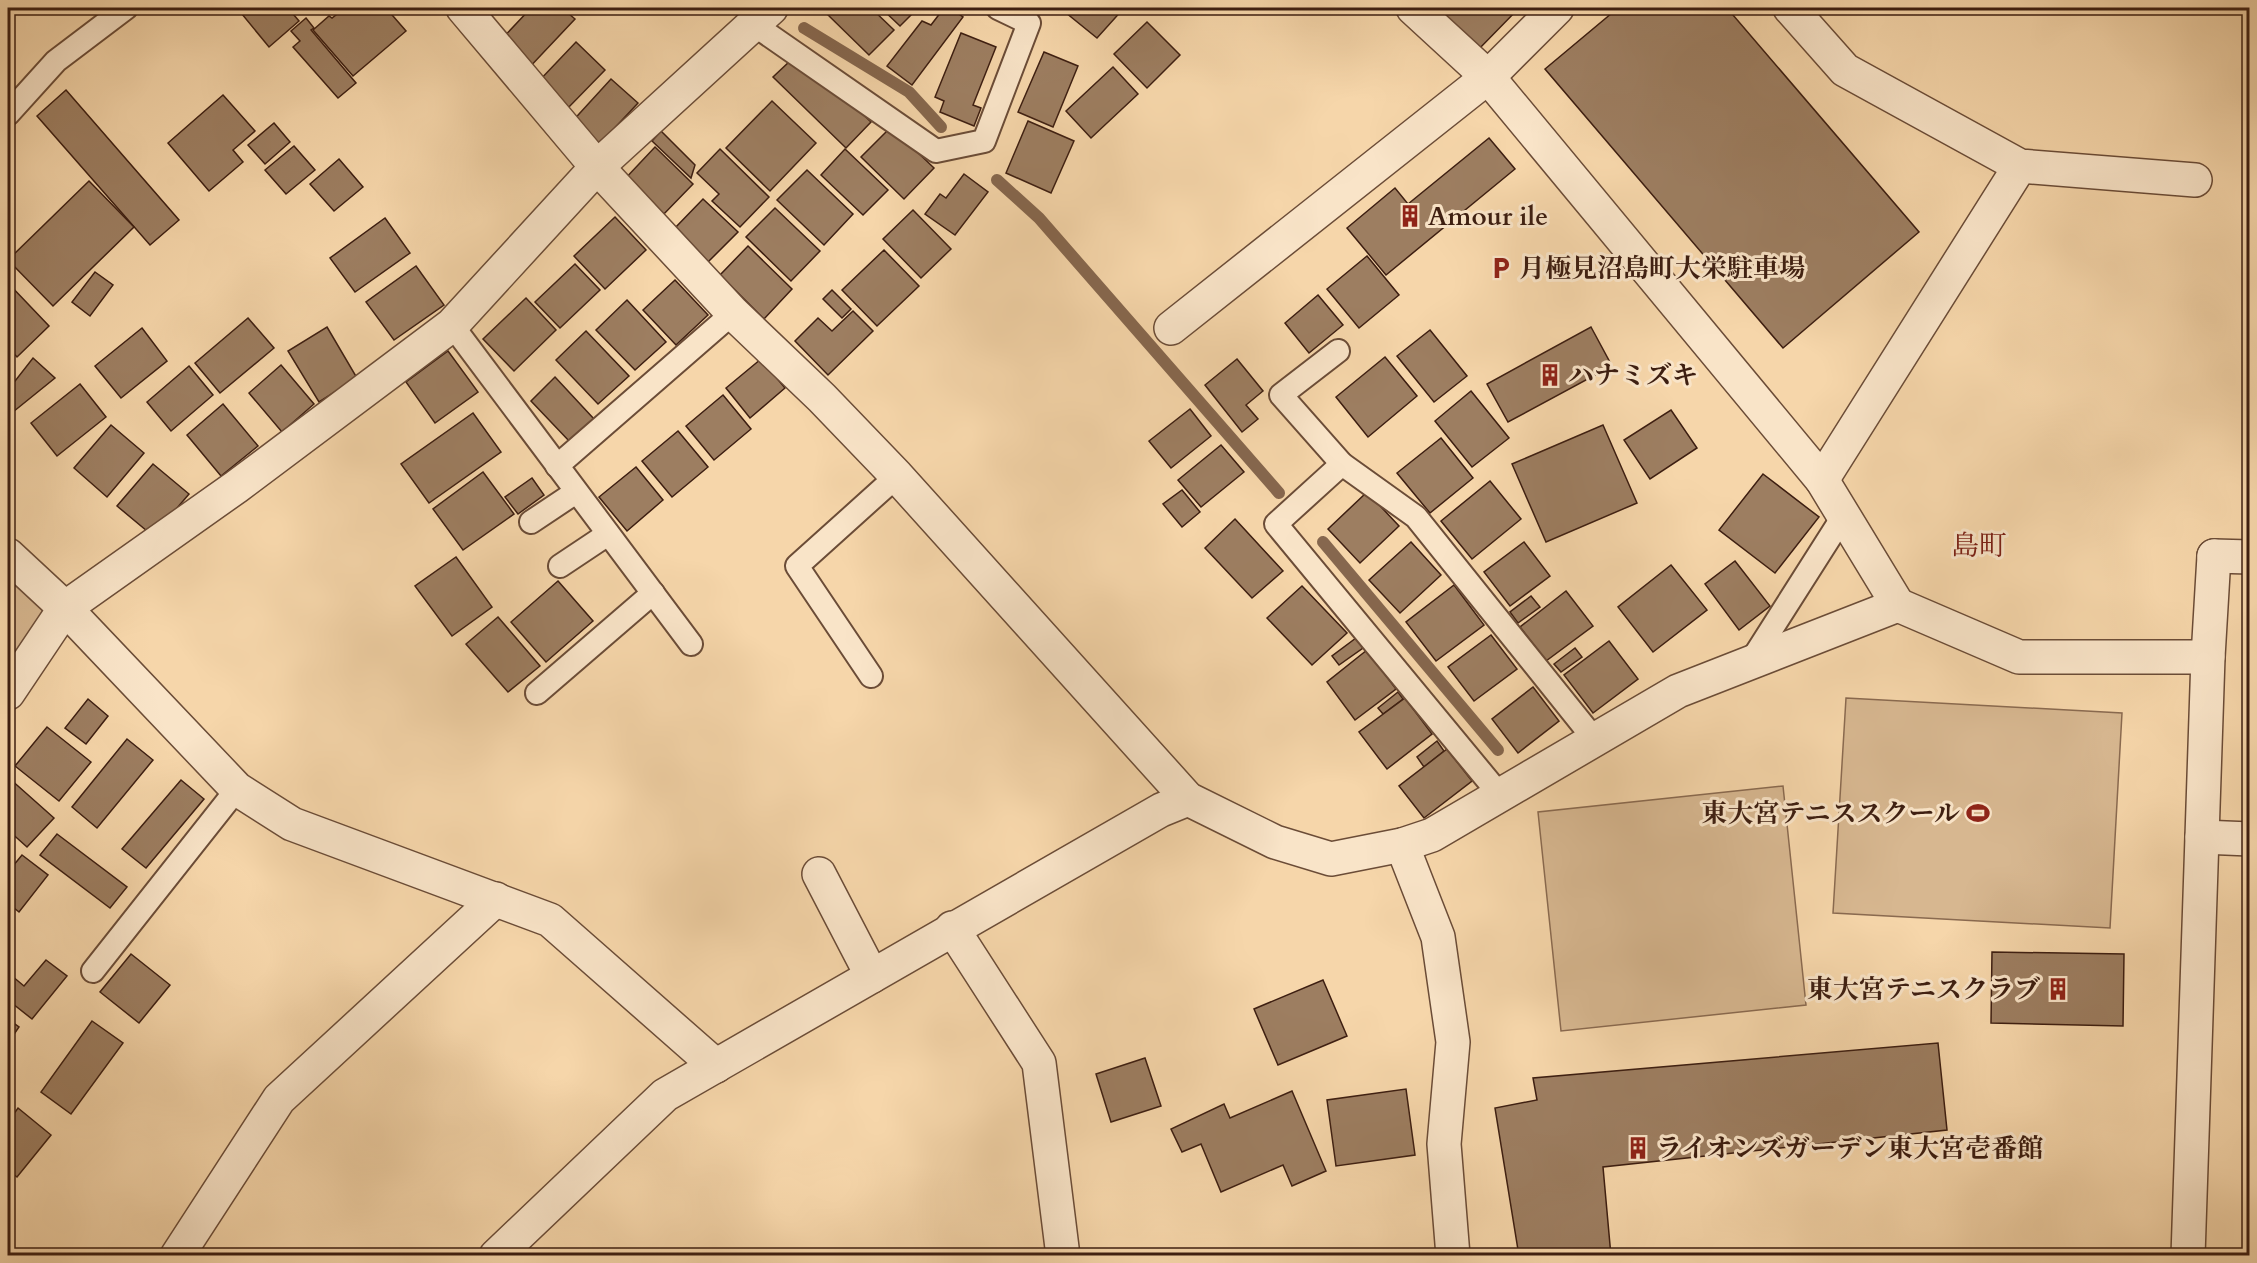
<svg xmlns="http://www.w3.org/2000/svg" width="2257" height="1263" font-family="Cardo,'Noto Serif JP',serif">
  <rect width="100%" height="100%" fill="#f6d6aa"/>
  <filter id="stains"><feTurbulence type="fractalNoise" baseFrequency=".00333" numOctaves="4"/><feColorMatrix values="0 0 0 0 .2 0 0 0 0 .09 0 0 0 0 .02 0 0 0 .5 -.17"/></filter>
  <radialGradient id="worn" r=".72"><stop offset=".6" stop-color="#630" stop-opacity="0"/><stop offset="1" stop-color="#630" stop-opacity=".3"/></radialGradient>
  <g fill="#d7b790" stroke="#8a6a50" stroke-width="1.5">
    <path d="M8,570L47,607L8,664Z"/>
    <path d="M1846,698L2122,713L2110,928L1833,913Z"/>
    <path d="M1783,786L1806,1005L1561,1031L1538,812Z"/>
  </g>
  <g fill="none" stroke-linecap="round" stroke-linejoin="round">
    <g stroke="#86674e" stroke-width="12">
      <path d="M804,28L909,92L941,127"/>
      <path d="M997,180L1039,218L1279,493"/>
      <path d="M1323,542L1498,750"/>
    </g>
  </g>
  <g fill="#9d7e61" stroke="#3d1e11" stroke-width="1.5">
    <path d="M237,8H288L299,21L269,47Z"/>
    <path d="M345,8H386L406,31L353,76L313,30L329,16L332,18Z"/>
    <path d="M531,8H562L575,19L526,71L497,44Z"/>
    <path d="M831,8H871L894,30L869,55L826,13Z"/>
    <path d="M881,8H918L900,26Z"/>
    <path d="M944,8H950L963,17L912,85L887,66L922,21L931,25Z"/>
    <path d="M1060,8H1124L1097,38Z"/>
    <path d="M1432,8H1519L1477,51Z"/>
    <path d="M1618,8H1727L1919,232L1783,348L1545,69Z"/>
    <path d="M306,18L314,28L311,30L356,83L338,98L293,47L300,41L291,31Z"/>
    <path d="M1147,22L1180,55L1147,88L1114,54Z"/>
    <path d="M961,33L996,47L973,105L981,108L974,126L940,112L944,101L935,97Z"/>
    <path d="M576,42L605,70L567,109L538,82Z"/>
    <path d="M1044,52L1078,66L1053,127L1018,112Z"/>
    <path d="M789,62L835,87L871,122L846,148L773,77Z"/>
    <path d="M1113,67L1138,94L1091,138L1066,111Z"/>
    <path d="M611,79L638,103L595,149L569,125Z"/>
    <path d="M66,90L179,220L150,245L37,116Z"/>
    <path d="M223,95L255,131L233,150L243,162L209,191L168,143Z"/>
    <path d="M772,101L816,143L770,191L726,148Z"/>
    <path d="M1028,121L1074,141L1051,193L1006,173Z"/>
    <path d="M274,123L290,142L265,164L248,145Z"/>
    <path d="M891,127L934,168L904,199L861,157Z"/>
    <path d="M661,131L695,165L691,178L652,141Z"/>
    <path d="M1489,138L1515,169L1386,275L1347,228L1395,188L1408,204Z"/>
    <path d="M294,146L315,170L286,194L265,170Z"/>
    <path d="M655,147L693,184L661,217L623,181Z"/>
    <path d="M720,149L769,197L740,227L712,201L719,194L697,173Z"/>
    <path d="M845,149L888,190L863,215L821,175Z"/>
    <path d="M339,159L363,187L334,211L310,184Z"/>
    <path d="M807,170L853,214L824,245L777,200Z"/>
    <path d="M964,174L988,192L955,235L925,214L940,194L946,198Z"/>
    <path d="M89,181L134,227L53,306L8,260Z"/>
    <path d="M703,199L738,232L708,262L674,229Z"/>
    <path d="M775,208L820,251L791,281L746,237Z"/>
    <path d="M913,210L951,249L921,278L883,239Z"/>
    <path d="M615,217L646,250L605,289L574,256Z"/>
    <path d="M385,218L410,253L355,292L330,258Z"/>
    <path d="M748,246L792,289L764,319L720,275Z"/>
    <path d="M884,250L919,286L877,326L842,290Z"/>
    <path d="M1367,256L1399,295L1359,328L1327,289Z"/>
    <path d="M575,264L600,290L560,328L535,302Z"/>
    <path d="M416,266L444,305L394,340L366,302Z"/>
    <path d="M95,272L113,285L90,316L72,302Z"/>
    <path d="M675,280L708,315L676,345L643,310Z"/>
    <path d="M8,283L49,326L17,357L8,347Z"/>
    <path d="M832,290L851,309L842,318L823,299Z"/>
    <path d="M1318,295L1343,325L1309,353L1285,323Z"/>
    <path d="M526,298L556,330L514,371L483,339Z"/>
    <path d="M627,300L666,342L635,370L596,330Z"/>
    <path d="M853,311L873,331L828,375L795,341L818,318L832,331Z"/>
    <path d="M248,318L274,348L220,393L195,363Z"/>
    <path d="M327,327L357,378L319,402L288,351Z"/>
    <path d="M1591,327L1612,366L1508,422L1487,384Z"/>
    <path d="M142,328L167,361L121,398L95,366Z"/>
    <path d="M1430,330L1467,376L1434,402L1397,356Z"/>
    <path d="M586,331L629,376L598,404L556,360Z"/>
    <path d="M448,351L478,392L435,423L406,382Z"/>
    <path d="M1385,357L1417,396L1368,437L1336,397Z"/>
    <path d="M33,358L55,378L8,416V390Z"/>
    <path d="M761,359L785,388L750,418L726,388Z"/>
    <path d="M1237,359L1263,391L1246,405L1258,419L1242,432L1205,385Z"/>
    <path d="M281,365L314,404L282,432L249,393Z"/>
    <path d="M189,366L213,395L171,431L147,402Z"/>
    <path d="M555,377L594,419L570,442L531,401Z"/>
    <path d="M80,384L106,417L57,456L31,423Z"/>
    <path d="M1471,391L1509,438L1472,467L1435,421Z"/>
    <path d="M723,395L751,429L714,460L686,426Z"/>
    <path d="M223,404L258,446L221,476L187,435Z"/>
    <path d="M1190,409L1211,436L1171,468L1149,441Z"/>
    <path d="M1671,410L1697,448L1650,479L1624,440Z"/>
    <path d="M473,413L501,452L429,503L401,464Z"/>
    <path d="M111,425L144,453L107,497L74,468Z"/>
    <path d="M1603,425L1637,503L1546,542L1512,464Z"/>
    <path d="M678,431L708,467L672,497L642,461Z"/>
    <path d="M1441,438L1473,478L1430,513L1397,473Z"/>
    <path d="M1221,445L1244,472L1201,507L1178,480Z"/>
    <path d="M153,464L189,494L153,536L117,506Z"/>
    <path d="M636,467L663,500L627,531L599,497Z"/>
    <path d="M483,472L514,514L463,550L433,509Z"/>
    <path d="M1763,474L1819,517L1775,573L1719,530Z"/>
    <path d="M532,478L544,495L518,514L505,497Z"/>
    <path d="M1490,481L1521,519L1472,559L1441,521Z"/>
    <path d="M1182,490L1200,512L1182,527L1163,504Z"/>
    <path d="M1367,492L1399,526L1360,563L1328,529Z"/>
    <path d="M1235,519L1283,571L1252,598L1205,548Z"/>
    <path d="M1411,542L1441,575L1400,613L1369,580Z"/>
    <path d="M1524,542L1550,576L1510,606L1484,572Z"/>
    <path d="M456,557L492,607L452,636L415,586Z"/>
    <path d="M1735,561L1770,606L1739,630L1705,584Z"/>
    <path d="M1671,565L1707,610L1653,652L1618,607Z"/>
    <path d="M558,581L593,621L546,662L511,622Z"/>
    <path d="M1454,585L1484,625L1436,661L1406,622Z"/>
    <path d="M1302,586L1347,633L1312,665L1267,618Z"/>
    <path d="M1566,591L1593,626L1546,661L1520,627Z"/>
    <path d="M1531,596L1540,607L1518,623L1510,612Z"/>
    <path d="M498,617L540,666L508,692L466,644Z"/>
    <path d="M1491,635L1517,669L1474,701L1448,667Z"/>
    <path d="M1356,638L1363,648L1339,665L1332,656Z"/>
    <path d="M1609,641L1638,679L1593,713L1564,675Z"/>
    <path d="M1575,648L1582,657L1561,672L1554,664Z"/>
    <path d="M1367,650L1396,689L1355,720L1327,682Z"/>
    <path d="M1533,687L1559,721L1518,753L1492,719Z"/>
    <path d="M1398,692L1403,699L1383,714L1378,708Z"/>
    <path d="M1405,698L1432,734L1387,769L1359,732Z"/>
    <path d="M88,699L108,716L86,744L65,728Z"/>
    <path d="M47,727L91,762L59,801L15,766Z"/>
    <path d="M127,739L153,760L97,828L72,807Z"/>
    <path d="M1437,741L1444,751L1424,767L1417,757Z"/>
    <path d="M1447,749L1472,781L1424,818L1399,786Z"/>
    <path d="M9,778L54,818L27,847L8,830Z"/>
    <path d="M181,780L204,799L146,868L122,849Z"/>
    <path d="M57,834L127,887L110,908L40,855Z"/>
    <path d="M22,855L48,875L19,912L8,903V872Z"/>
    <path d="M1992,952L2124,954L2123,1026L1991,1023Z"/>
    <path d="M131,954L170,985L139,1023L100,992Z"/>
    <path d="M46,960L67,976L32,1019L8,1000V981L12,976L24,986Z"/>
    <path d="M1323,980L1347,1036L1278,1065L1254,1009Z"/>
    <path d="M8,1019L19,1027L8,1043Z"/>
    <path d="M92,1021L123,1043L71,1114L41,1092Z"/>
    <path d="M1938,1043L1947,1130L1603,1167L1611,1256H1519L1495,1108L1537,1100L1533,1078Z"/>
    <path d="M1145,1058L1161,1106L1111,1122L1096,1074Z"/>
    <path d="M1406,1089L1415,1155L1336,1166L1327,1100Z"/>
    <path d="M1292,1091L1326,1171L1292,1186L1283,1165L1221,1192L1201,1144L1182,1152L1171,1129L1224,1104L1230,1118Z"/>
    <path d="M18,1108L51,1135L17,1177L8,1170V1122Z"/>
  </g>
  <g fill="none" stroke-linecap="round" stroke-linejoin="round">
    <g stroke="#6b4c37" stroke-width="26">
      <g id="service">
        <path d="M753,24L936,151L984,141L1029,23L998,8"/>
        <path d="M8,114L56,61L126,8"/>
        <path d="M452,325L691,644"/>
        <path d="M1338,351L1281,395L1342,464"/>
        <path d="M557,466L733,313"/>
        <path d="M531,522L576,492"/>
        <path d="M560,566L608,534"/>
        <path d="M1748,666L1844,515"/>
        <path d="M871,676L797,566L897,476"/>
        <path d="M537,693L653,593"/>
        <path d="M1500,795L1276,524L1342,464L1416,517L1595,740"/>
        <path d="M93,971L237,789"/>
      </g>
    </g>
    <g stroke="#6b4c37" stroke-width="36">
      <g id="minor">
        <path d="M463,8L597,167L733,313L822,398L897,476L1188,799L1275,842L1331,859L1402,845L1432,835L1678,691L1898,605L2019,657H2208"/>
        <path d="M1413,8L1488,77L1822,480L1898,605"/>
        <path d="M1790,8L1845,70L2020,166L2195,180"/>
        <path d="M1171,328L1488,77L1557,8"/>
        <path d="M1822,480L2020,166"/>
        <path d="M8,555L65,608L237,789L292,824L550,920L716,1066"/>
        <path d="M2214,556L2250,557"/>
        <path d="M8,693L65,608L236,487L452,325L597,167L771,8"/>
        <path d="M1402,845L1438,937L1453,1042L1444,1144L1453,1256"/>
        <path d="M819,874L872,976"/>
        <path d="M952,928L1039,1063L1063,1256"/>
        <path d="M177,1256L279,1099L496,899"/>
        <path d="M496,1256L665,1095L1161,810L1188,799"/>
      </g>
    </g>
    <g stroke="#6b4c37" stroke-width="36">
      <g id="tertiary">
        <path d="M2202,837L2250,839"/>
        <path d="M2188,1256L2208,657L2214,556"/>
      </g>
    </g>
    <use href="#service" stroke="#f9e4c8" stroke-width="22"/>
    <use href="#minor" stroke="#f9e4c8" stroke-width="33"/>
    <use href="#tertiary" stroke="#f9e4c8" stroke-width="33"/>
  </g>
  <defs>
    <g id="building-bare" transform="scale(1.8)"><path d="M-4-6H4V6H1V3H-1V6H-4ZM-2.5-4.3h1.7v1.8h-1.7ZM.8-4.3h1.7v1.8H.8ZM-2.5-1h1.7V.8h-1.7ZM.8-1h1.7V.8H.8Z" fill="#8f2418" stroke="#f9e4c8" stroke-width="2.5" paint-order="stroke"/></g>
    <g id="parking-bare" transform="scale(1.8)"><path d="M-3.5-5.5H1a3.5 3.5 0 0 1 0 7H-1V5.5H-3.5ZM-1-3.4V-.6H.8a1.4 1.4 0 0 0 0-2.8Z" fill="#8f2418" stroke="#f9e4c8" stroke-width="2.5" paint-order="stroke"/></g>
    <g id="stadium-bare" transform="scale(1.8)"><path d="M0-5a6.5 5 0 1 0 0 10a6.5 5 0 1 0 0-10ZM-3.5-1.8h7v3.6h-7Z" fill="#8f2418" stroke="#f9e4c8" stroke-width="2.5" paint-order="stroke"/></g>
  </defs>
  <g fill-rule="evenodd">
    <use href="#building-bare" x="1410" y="216"/>
    <use href="#parking-bare" x="1501" y="268"/>
    <use href="#building-bare" x="1550" y="375"/>
    <use href="#stadium-bare" x="1978" y="813"/>
    <use href="#building-bare" x="2058" y="989"/>
    <use href="#building-bare" x="1638" y="1148"/>
  </g>
  <g text-anchor="middle" dominant-baseline="central" stroke-width="6" stroke-linejoin="round" paint-order="stroke">
    <g font-size="26" font-weight="bold" fill="#3d1e11" stroke="#f9e4c8" text-anchor="start">
      <text x="1428" y="216">Amour ile</text>
      <text x="1519" y="268">月極見沼島町大栄駐車場</text>
      <text x="1568" y="375">ハナミズキ</text>
      <text x="1960" y="813" text-anchor="end">東大宮テニススクール</text>
      <text x="2040" y="989" text-anchor="end">東大宮テニスクラブ</text>
      <text x="1656" y="1148">ライオンズガーデン東大宮壱番館</text>
    </g>
    <g font-size="28" fill="#7a1f14" stroke="#f9e4c8">
      <text x="1979" y="546">島町</text>
    </g>
  </g>
  <rect width="2257" height="1263" fill="none" stroke="#f6d6aa" stroke-width="30"/>
  <rect x="9" y="9" width="2239" height="1245" fill="none" stroke="#3d1e11" stroke-width="3"/>
  <rect x="15" y="15" width="2227" height="1233" fill="none" stroke="#3d1e11" stroke-width="1.5"/>
  <rect width="100%" height="100%" filter="url(#stains)"/>
  <rect width="100%" height="100%" fill="url(#worn)"/>
</svg>
